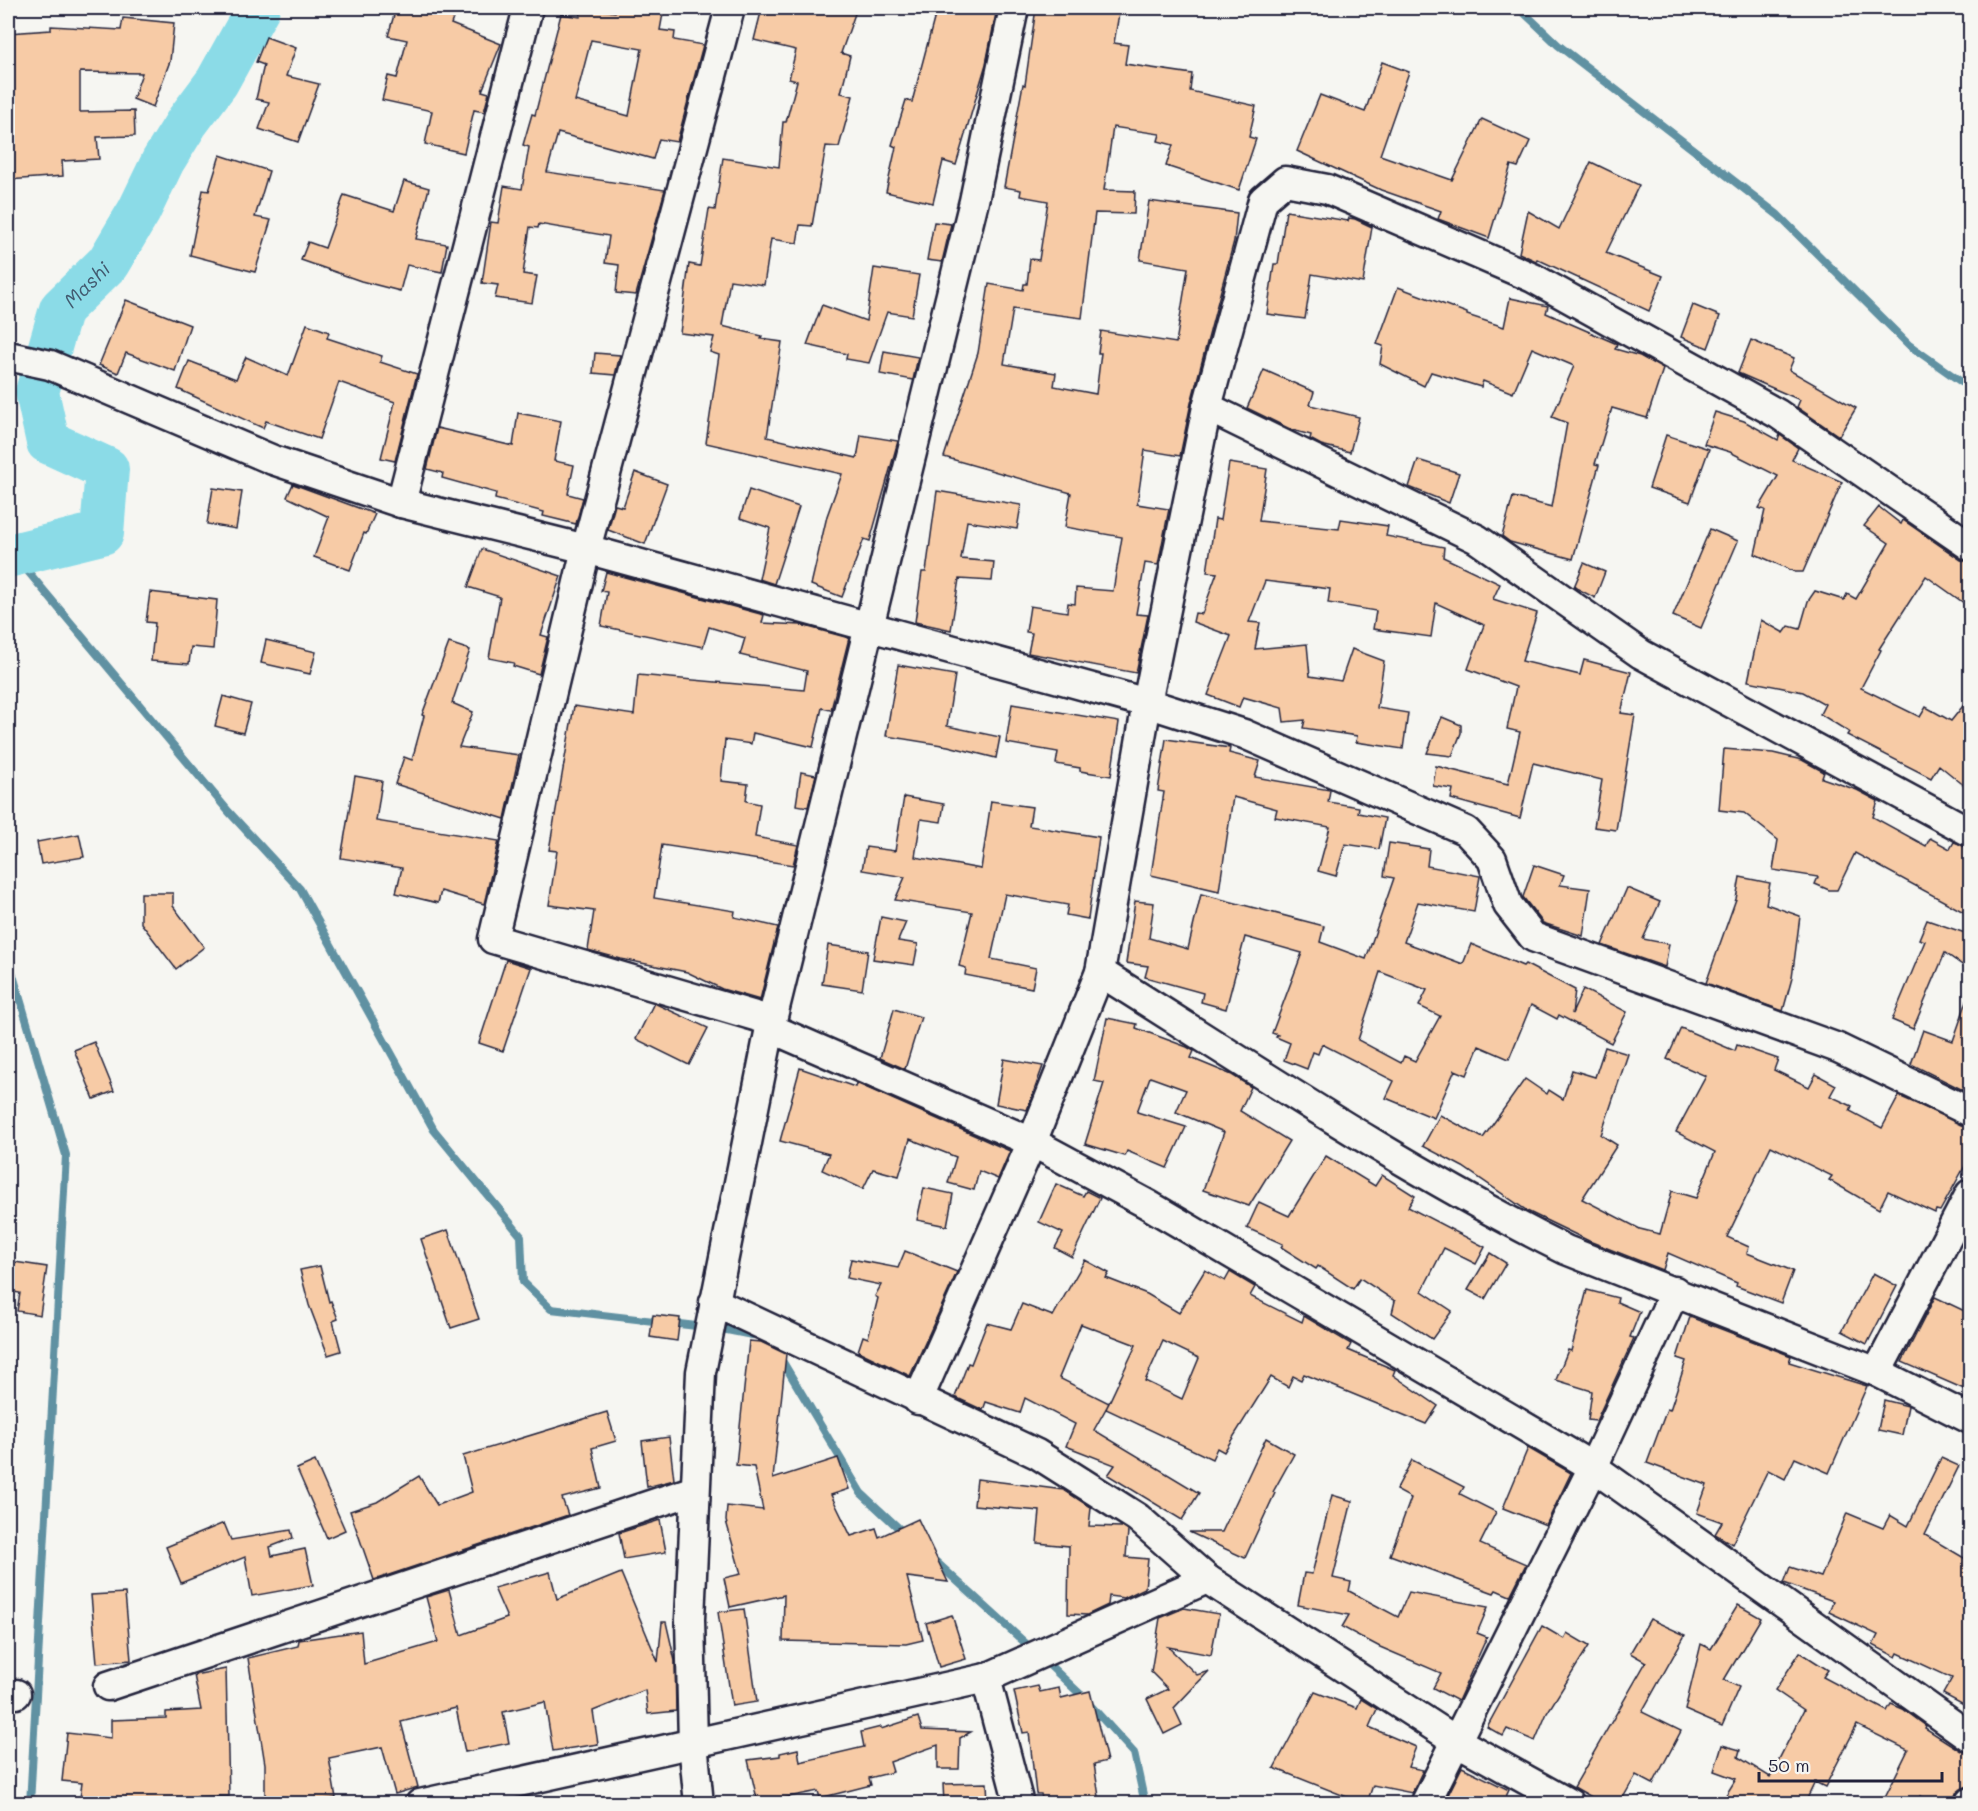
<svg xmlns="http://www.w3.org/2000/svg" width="1978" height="1811" font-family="Mali,sans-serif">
  <rect width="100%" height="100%" fill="#f6f6f2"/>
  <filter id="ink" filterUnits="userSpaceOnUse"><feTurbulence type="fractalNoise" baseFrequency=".0167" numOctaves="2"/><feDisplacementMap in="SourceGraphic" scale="12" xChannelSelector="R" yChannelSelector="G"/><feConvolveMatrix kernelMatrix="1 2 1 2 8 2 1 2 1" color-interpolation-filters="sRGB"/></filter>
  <g filter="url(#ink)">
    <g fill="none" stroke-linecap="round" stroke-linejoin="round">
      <g stroke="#6191a2" stroke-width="8">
        <path d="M1519,8L1558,45L1778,215L1909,345L1970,388"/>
        <path d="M15,556L229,812L300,889L434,1130L521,1236L523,1282L551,1309L705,1327"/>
        <path d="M8,958L66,1155L30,1804"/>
        <path d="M717,1328L752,1335"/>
        <path d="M766,1340L771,1342L861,1493L906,1535"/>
        <path d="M933,1559L1033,1650"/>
        <path d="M1044,1660L1080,1694L1134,1753L1145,1804"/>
      </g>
      <path stroke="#8bdbe7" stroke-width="44" id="s1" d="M8,556L102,533L107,469L48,442L37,392L61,309L108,263L139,211L163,161L187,122L217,82L258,8"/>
    </g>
    <g fill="#f7cba6" stroke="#22223b" stroke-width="1.5" fill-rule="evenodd">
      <path d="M396,8L425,14L428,8H457L451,24L501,44L482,91L489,93L484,112L474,110L464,153L425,144L432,111L382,100L388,76L397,78L407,40L388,36Z"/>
      <path d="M582,8L615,12L616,8H664L660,30L675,32L674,40L703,45L677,142L659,139L653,159L558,133L547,172L665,190L636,295L616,293L619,265L605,263L609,236L539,224L538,228L530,227L523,274L537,276L532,303L495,298L498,285L482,283L491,222L498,223L504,186L522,189L529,147L523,145L532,114L535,115L561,14L580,17ZM591,40L642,49L629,116L575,101Z"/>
      <path d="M762,8H857L841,53L850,56L841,93L853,96L839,147L826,146L812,226L800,225L797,243L771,239L764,285L730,280L722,326L762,336L761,339L782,342L767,437L857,458L861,435L898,441L870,541L864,539L842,597L811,585L827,516L842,474L706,443L719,355L710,352L714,337L680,333L689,264L700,266L709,209L715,210L723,158L779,167L783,122H786L797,81L789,79L796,50L754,40Z"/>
      <path d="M937,8H997L986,64L956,165L943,161L933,203L886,192L896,147L892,145L906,100L912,102Z"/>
      <path d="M1036,8H1120L1114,43L1128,45L1125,64L1192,74L1190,91L1256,106L1249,137L1256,139L1239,190L1166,166L1173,145L1158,141L1160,134L1113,127L1104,190L1135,191L1134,214L1095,213L1082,318L1013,309L1004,364L1056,373L1054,386L1096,394L1101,353H1098L1101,331L1176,343L1188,268L1140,260L1149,201L1237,213L1234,241L1191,403L1180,456L1145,450L1137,504L1169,509L1158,565L1145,563L1136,614L1148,615L1136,673L1028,653L1032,633L1026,632L1030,606L1067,612L1068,603L1075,604L1076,588L1113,591L1122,537L1065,527L1071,493L944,457L978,353L989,284L1023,290L1024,284H1027L1030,259L1039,260L1048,201L1020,196L1021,190L1004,187L1023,84L1025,85Z"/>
      <path d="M123,18L174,23L170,61L153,107L133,99L142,73L80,72V112L134,111L135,136L97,137L99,159L62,161L63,176L8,180V33L51,30V26L121,30Z"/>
      <path d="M266,37L296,48L286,76L319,84L298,142L259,129L269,102L256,99L264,65L256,62Z"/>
      <path d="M1382,62L1409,72L1380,155L1452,180L1482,119L1530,141L1518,167L1511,165L1489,238L1438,219L1441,211L1381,190L1297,151L1320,95L1365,112Z"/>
      <path d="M220,155L269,171L255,217L271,220L255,272L190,255L203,190L209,191Z"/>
      <path d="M1591,162L1639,185L1606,253L1663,276L1649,311L1537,259L1536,261L1519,253L1528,211L1559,229Z"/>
      <path d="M404,181L429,188L416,239L447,244L442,272L407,265L400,291L361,281L301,260L308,242L325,248L344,195L394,211Z"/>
      <path d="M1286,211L1348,221L1349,218L1355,219L1372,227L1363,283L1312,274L1305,319L1267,314L1274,264H1278Z"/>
      <path d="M934,222L951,224L942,262L927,260Z"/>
      <path d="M874,268L919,275L912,316L887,312L869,363L846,359L847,354L807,345L822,305L866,321Z"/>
      <path d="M1398,287L1467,313V315L1504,327L1510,298L1548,306L1546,313L1617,344L1615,349L1640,356L1663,369L1647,418L1612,408L1595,464L1599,465L1573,559L1510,542L1502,536L1513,497L1552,507L1567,423L1552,417L1574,366L1532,348L1513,393L1483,381L1481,387L1431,372L1424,386L1380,364L1383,346L1377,344Z"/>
      <path d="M126,300L190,325L175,371L126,353L118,373L99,365Z"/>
      <path d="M1693,305L1720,316L1708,348L1681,337Z"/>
      <path d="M307,324L329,332L327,338L382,356L380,362L417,374L395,461L381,458L395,402L339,382L319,439L266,421L263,428L178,389L189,361L236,379L246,357L288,376Z"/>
      <path d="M1751,340L1794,358L1789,370L1856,408L1839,436L1797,407L1800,400L1738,373Z"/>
      <path d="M884,351L918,357L913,380L880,374Z"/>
      <path d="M595,353L620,355L615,375L593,373Z"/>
      <path d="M1264,370L1314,392L1310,405L1359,417L1350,452L1321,445L1310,439L1311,435L1292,430L1247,408Z"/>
      <path d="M1715,412L1744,421L1778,440L1780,435L1798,448L1792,460L1842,482L1803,572H1795L1755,554L1765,510L1759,508L1778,476L1730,452L1704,444Z"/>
      <path d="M518,413L561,421L554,461L574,465L568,494L583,498L576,524L543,516L544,512L495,499L496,493L442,478L443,473L427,469L437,428L513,446Z"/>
      <path d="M1666,435L1709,449L1690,502L1649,488Z"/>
      <path d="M1418,460L1459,473L1449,503L1409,487Z"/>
      <path d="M1229,463L1267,469L1259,521L1339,529L1341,519L1388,526L1386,536L1444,547L1443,557L1500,584L1493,599L1537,613L1522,661L1580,675L1584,660L1631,672L1621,713L1635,715L1616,830L1594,827L1602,780L1533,763L1520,818L1451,799L1453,789L1433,786L1436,766L1508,784L1520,732L1507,729L1516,687L1468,669L1484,625L1436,603L1431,637L1373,629L1376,611L1328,603L1330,589L1265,581L1249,622L1260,623L1255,649L1307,644L1310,676L1341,681L1352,649L1384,661L1377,708L1408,713L1403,749L1356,742L1357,736L1303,728L1305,720L1284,722L1282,708L1243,697L1239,707L1208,695L1231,636L1193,622L1195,613L1202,614L1217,573L1207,572L1215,519L1220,520Z"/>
      <path d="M635,472L667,484L645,544L608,530L615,505L623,507Z"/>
      <path d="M293,484L375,514L366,534L364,533L350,570L314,557L329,517L287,497Z"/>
      <path d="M213,488L242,492L236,529L207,524Z"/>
      <path d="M749,490L799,507L774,584L759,579L770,528L740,518Z"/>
      <path d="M937,491L1021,505L1017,529L967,521L961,559L994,562L992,581L959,579L951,630L915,622L922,572H926Z"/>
      <path d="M1879,507L1901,524L1903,520L1961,560L1971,562V608L1926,576L1879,649L1881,650L1861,688L1920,717L1926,707L1951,721L1971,696V791L1939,765L1931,778L1847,735L1849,732L1820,714L1825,704L1803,692L1748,681L1761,620L1784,633L1789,626L1800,629L1808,601L1815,591L1844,600L1847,594L1856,599L1889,543L1864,526Z"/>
      <path d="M1710,529L1738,541L1701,628L1673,616Z"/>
      <path d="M482,549L561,576L541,635L548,637L539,674L513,666L514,663L489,658L500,597L468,587Z"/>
      <path d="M1584,563L1605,572L1595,598L1574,587Z"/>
      <path d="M606,572L764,615L762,623L801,625L849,638L831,710L822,708L813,747L753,733L751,744L725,740L721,781L748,784L746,801L760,804L755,837L798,845L793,865L662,845L654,898L735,911L734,917L778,927L760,1000L722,989L687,972L621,959L588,950L594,911L549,905L557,851L549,850L574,706L634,715L638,675L804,690L807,671L740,655L745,638L709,627L703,647L601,626L607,592L601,591Z"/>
      <path d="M150,592L217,600L213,649L191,647L189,664L151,661L155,623L146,622Z"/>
      <path d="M266,640L316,652L310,674L261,663Z"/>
      <path d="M449,643L470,650L452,703L473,712L459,747L519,755L505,819L395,784L404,757L412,760L424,716L422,715Z"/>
      <path d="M898,665L955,675L947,726L1000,737L996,758L948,746L886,736Z"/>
      <path d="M223,696L251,704L243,733L215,726Z"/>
      <path d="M1012,704L1119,722L1111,776L1080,771V768L1056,764L1058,752L1006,743Z"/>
      <path d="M1442,717L1461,725V733L1452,756L1427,753Z"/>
      <path d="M1166,739L1230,748L1229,753L1260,761L1255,777L1330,790L1328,802L1359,807L1358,813L1385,818L1379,849L1345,844L1336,876L1318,871L1330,827L1275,817L1277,809L1233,797L1219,891L1151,875L1164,792L1158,791Z"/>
      <path d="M1724,749L1773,753L1802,760L1824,772L1822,778L1857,790L1878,801L1873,817L1926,846L1930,838L1950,849L1954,842L1971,848V916L1855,853L1837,890H1829L1815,884L1818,877L1773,870L1778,840L1744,813L1719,810Z"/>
      <path d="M801,772L816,775L808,807L796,805Z"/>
      <path d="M355,776L382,781L376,821L499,841L484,904L441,891L438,903L396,893L402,868L341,858Z"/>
      <path d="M904,797L944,804L941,822L921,819L915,857L981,869L991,801L1032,807L1029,826L1099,837L1088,919L1066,915L1068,905L1005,894L991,959L1036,968L1032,988L965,975L966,968L959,966L972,912L895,900L905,877L862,870L866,847L895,851Z"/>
      <path d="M79,834L84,857L41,864L37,842Z"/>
      <path d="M1389,843L1429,849L1427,866L1480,876L1474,912L1418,902L1404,942L1463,964L1471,944L1523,966L1525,964L1575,990L1572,1014L1583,989L1627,1012L1611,1043L1559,1015L1557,1019L1531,1005L1509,1059L1479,1046L1467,1075L1455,1070L1434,1118L1386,1098L1394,1081L1322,1044L1318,1054L1313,1052L1307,1069L1284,1060L1290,1043L1276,1037L1278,1035L1272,1033L1302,953L1245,937L1226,1009L1201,1002L1203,993L1145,977L1148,966L1126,963L1135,901L1154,903L1149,938L1188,949L1201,894L1324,926L1320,942L1366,959L1394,878L1384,876ZM1380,972L1427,990L1419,1006L1440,1016L1415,1061L1404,1056L1401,1063L1358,1040Z"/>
      <path d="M1534,865L1564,875L1560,885L1590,889L1583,936L1543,923L1523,897Z"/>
      <path d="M1740,877L1770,883L1766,904L1800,916L1792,978L1783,1011L1706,983L1736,899Z"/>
      <path d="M1627,888L1660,902L1643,939L1669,944L1665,967L1602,945Z"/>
      <path d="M141,893H173V906L204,947L176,969L141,923Z"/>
      <path d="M881,917L906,922L898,941L918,944L914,965L873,959Z"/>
      <path d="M1927,920L1971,935V971L1945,953L1913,1029L1892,1020L1925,941L1919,939Z"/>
      <path d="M828,945L868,951L862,990L822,984Z"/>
      <path d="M506,960L531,968L503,1051L479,1043Z"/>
      <path d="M1968,998L1971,999V1094L1911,1064L1923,1030L1953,1041Z"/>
      <path d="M654,1003L708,1028L689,1065L636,1039Z"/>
      <path d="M894,1009L921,1017L905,1069L880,1058Z"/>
      <path d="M1107,1018L1137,1024L1136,1028L1187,1047L1194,1051L1191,1058L1232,1075L1251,1087L1240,1111L1289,1141L1249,1206L1203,1190L1224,1132L1176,1112L1186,1090L1150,1077L1137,1112L1186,1127L1167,1168L1127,1151L1125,1156L1085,1144L1104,1083L1094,1081Z"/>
      <path d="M1681,1028L1735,1051L1737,1045L1778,1059L1774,1070L1809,1087L1816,1074L1836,1085L1830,1096L1852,1106L1850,1111L1882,1128L1899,1096L1971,1128V1155L1940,1211L1936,1210L1935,1213L1888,1191L1879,1209L1829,1180L1832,1176L1771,1146L1727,1237L1749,1247L1747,1253L1793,1271L1781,1303L1736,1286L1737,1283L1668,1253L1663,1270L1589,1241L1529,1212L1463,1167L1423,1146L1440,1115L1483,1138L1525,1079L1547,1094L1549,1090L1563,1099L1572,1070L1595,1077L1605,1047L1628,1054L1601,1135L1617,1145L1582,1199L1640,1229L1660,1234L1672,1191L1696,1198L1715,1152L1676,1132L1706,1076L1667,1059Z"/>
      <path d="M94,1042L114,1091L94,1099L74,1050Z"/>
      <path d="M1004,1059L1043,1066L1027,1110L996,1104Z"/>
      <path d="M800,1068L855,1087L856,1083L1010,1151L998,1179L979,1171L974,1190L948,1183L956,1157L910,1139L899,1176L873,1169L863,1189L822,1170L829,1154L780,1141Z"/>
      <path d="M1326,1156L1375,1186L1382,1175L1415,1196L1408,1207L1485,1247L1476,1264L1444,1248L1422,1291L1452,1311L1432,1339L1392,1313L1395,1301L1360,1278L1353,1289L1318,1266L1316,1269L1281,1247L1283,1244L1247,1228L1259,1202L1289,1216Z"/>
      <path d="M1056,1184L1083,1196L1086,1191L1100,1198L1072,1257L1055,1248L1063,1233L1039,1222Z"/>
      <path d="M924,1188L953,1194L947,1226L917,1220Z"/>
      <path d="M448,1230L479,1319L451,1328L421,1239Z"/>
      <path d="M905,1251L957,1272L910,1376L858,1351L863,1336L868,1338L878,1298L875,1296L881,1285L847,1278L851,1259L898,1268Z"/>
      <path d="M1490,1253L1506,1263L1485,1299L1468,1290Z"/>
      <path d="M1085,1260L1109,1273L1106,1278L1147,1294L1179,1313L1205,1270L1225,1281L1230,1272L1255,1287L1250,1296L1302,1322L1304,1316L1351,1344L1348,1350L1395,1370L1393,1375L1438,1406L1426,1424L1304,1374L1301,1380L1293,1376L1288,1387L1271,1377L1224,1452L1217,1448L1212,1459L1106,1409L1136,1345L1081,1324L1059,1378L1109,1403L1094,1430L1199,1493L1182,1520L1108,1475L1115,1465L1066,1446L1075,1424L1025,1398L1020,1413L986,1402L983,1410L955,1397L968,1363L971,1364L987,1323L1011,1329L1022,1304L1053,1316ZM1163,1341L1199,1358L1182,1399L1145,1381Z"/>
      <path d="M8,1261L47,1267L40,1315L17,1311L20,1293L8,1291Z"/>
      <path d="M320,1266L329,1302L331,1301L338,1319L333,1321L341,1351L328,1355L309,1305L300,1270Z"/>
      <path d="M1873,1273L1897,1286L1867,1344L1842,1331Z"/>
      <path d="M1587,1290L1618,1298L1617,1302L1640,1312L1630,1337L1634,1338L1596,1421L1588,1420L1592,1391L1556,1380L1568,1350L1571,1351Z"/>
      <path d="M1935,1297L1971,1314V1392L1902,1362Z"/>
      <path d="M653,1315L680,1318L677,1341L650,1337Z"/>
      <path d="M1690,1317L1791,1356L1789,1362L1867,1386L1829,1473L1795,1458L1785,1479L1768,1470L1732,1544L1715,1534L1722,1522L1697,1513L1707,1485L1647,1463L1667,1409L1670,1410L1686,1361L1677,1358Z"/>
      <path d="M749,1341L761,1342L786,1354L773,1479L838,1458L849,1489L831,1495L851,1536L876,1528L879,1537L918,1519L948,1582L907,1577L923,1640L906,1644L783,1641L784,1595L730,1607L724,1578L741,1574L726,1521L727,1506L763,1510L754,1467L736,1465Z"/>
      <path d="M1884,1400L1908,1406L1902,1435L1878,1430Z"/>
      <path d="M607,1412L616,1441L592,1448L601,1488L562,1498L568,1515L374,1580L350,1511L377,1502L419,1476L437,1505L472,1492L463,1456Z"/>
      <path d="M669,1437L674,1480L647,1487L642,1441Z"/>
      <path d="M1266,1438L1294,1454L1273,1492L1275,1493L1245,1558L1189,1532H1222Z"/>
      <path d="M1528,1448L1571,1473L1546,1525L1503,1508Z"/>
      <path d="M1941,1458L1959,1466L1925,1535L1971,1562V1709L1943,1694L1952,1678L1898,1653L1896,1657L1873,1645L1878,1635L1829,1612L1833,1601L1784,1583L1790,1567L1821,1577L1847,1513L1883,1528L1890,1515L1908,1526Z"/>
      <path d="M1412,1460L1464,1487L1460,1494L1496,1512L1480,1544L1526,1564L1510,1596L1496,1590L1494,1593L1390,1555L1411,1498L1396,1490Z"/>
      <path d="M315,1461L345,1530L327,1538L297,1469Z"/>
      <path d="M977,1479L1064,1490L1091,1508L1089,1526L1122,1527L1128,1531L1126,1557L1148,1559L1145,1588L1124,1598L1109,1596L1108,1605L1087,1615L1068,1614L1069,1546L1037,1543L1040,1511L974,1505Z"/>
      <path d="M1332,1495L1352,1501L1333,1578L1351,1582L1349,1591L1398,1617L1409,1592L1488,1607L1477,1633L1487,1637L1458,1701L1433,1688L1441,1673L1380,1647L1342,1627L1349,1615L1298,1605L1304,1573L1312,1574Z"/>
      <path d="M660,1520L666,1552L624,1559L619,1533Z"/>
      <path d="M224,1523L231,1540L291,1530L293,1538L270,1547L272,1556L305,1549L313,1585L252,1596L245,1557L181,1583L166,1547Z"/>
      <path d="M550,1572L557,1599L621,1573L658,1662L662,1622H666L675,1661L676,1711L648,1714L645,1690L593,1711L598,1744L553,1751L545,1702L503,1712L509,1743L465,1752L456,1708L401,1722L418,1787L395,1794L382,1747L329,1758L336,1798L303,1803H265V1764L248,1658L298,1646L299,1640L361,1631L364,1664L438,1642L426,1597L449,1590L461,1635L507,1618L494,1588Z"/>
      <path d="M125,1593L131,1660L97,1663L91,1595Z"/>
      <path d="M1738,1605L1761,1618L1724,1680L1739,1687L1722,1726L1685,1710L1701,1644L1711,1649Z"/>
      <path d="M1184,1608L1219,1614L1211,1655L1168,1647L1197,1675L1209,1671L1174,1708L1182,1725L1164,1734L1147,1699L1168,1689L1151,1672L1160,1618Z"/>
      <path d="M744,1609L757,1702L732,1706L718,1612Z"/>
      <path d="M952,1615L966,1659L939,1667L926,1623Z"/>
      <path d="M1650,1619L1685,1635L1642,1712L1681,1731L1653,1784L1636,1775L1620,1803H1602L1574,1787L1646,1662L1630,1653Z"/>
      <path d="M1542,1626L1564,1639L1567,1633L1589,1646L1547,1713L1535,1741L1507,1729L1503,1736L1487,1727Z"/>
      <path d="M1800,1652L1828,1670L1823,1677L1887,1711L1891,1704L1903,1709L1926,1726L1925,1728L1961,1751L1971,1753V1780L1968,1786L1956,1793L1953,1803H1935L1920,1796L1917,1803H1882L1908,1750L1857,1725L1825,1787L1815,1782L1805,1803H1721L1736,1779L1714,1771L1722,1745L1740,1750L1738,1757L1770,1777L1804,1710L1775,1690Z"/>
      <path d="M226,1669L229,1796L192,1797V1803H116V1801L80,1798L82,1783L62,1781L67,1733L111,1738V1720L166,1718V1712L201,1710L194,1675Z"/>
      <path d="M1038,1686L1040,1692L1059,1688L1061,1698L1090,1691L1107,1761L1094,1764L1100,1803H1043L1041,1794H1036L1029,1732L1023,1733L1014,1691Z"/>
      <path d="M1315,1692L1357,1708L1361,1699L1377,1709L1369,1727L1416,1747L1408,1767L1423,1770L1412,1793L1373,1785L1367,1803H1362L1274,1768Z"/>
      <path d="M918,1717L922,1730L971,1732L960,1738L959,1769H938V1745L890,1762L893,1772L869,1778L871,1785L820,1798L818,1791L758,1803L748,1760L780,1756V1753L798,1749L800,1762L864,1747L861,1732L881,1727V1729Z"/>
      <path d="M1462,1767L1509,1790L1503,1803H1444Z"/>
      <path d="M987,1783L988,1803H944L943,1784Z"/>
    </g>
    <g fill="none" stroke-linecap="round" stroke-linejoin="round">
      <g stroke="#22223b" stroke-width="33">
        <g id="minor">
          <path d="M730,8L586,549L493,939L772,1021"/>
          <path d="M8,356L50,365L273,460L401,503L586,549L1147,703L1244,734L1466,831L1492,859L1508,905L1533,937L1838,1048L1970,1112"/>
          <path d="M1207,407L1477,539L1641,654L1970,832"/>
          <path d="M401,503L528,8"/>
          <path d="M1100,972C1253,1068 1405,1170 1566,1250L1877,1372L1970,1419"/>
          <path d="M770,1028L1032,1142L1147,1204L1593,1467L1970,1737"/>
          <path d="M714,1302L1037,1454L1138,1518L1207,1579L1458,1742L1570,1804"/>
          <path d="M1877,1372L1970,1194"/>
          <path d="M918,1400L1032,1142L1100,972L1147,703L1207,407L1263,200L1285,181L1327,189L1533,278L1778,414L1970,546"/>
          <path d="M986,1678L1019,1804"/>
          <path d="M108,1686L695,1490"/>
          <path d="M8,1694H16"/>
          <path d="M420,1804L986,1678L1207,1579"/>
          <path d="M699,1804L693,1743L690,1619L701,1372L770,1028L974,201L1014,8"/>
          <path d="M1425,1804L1593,1467L1675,1291"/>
          <path d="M1970,1804V1802"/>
        </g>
      </g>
      <use href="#minor" stroke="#f6f6f2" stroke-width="28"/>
    </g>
  </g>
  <g text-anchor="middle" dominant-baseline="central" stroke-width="6" stroke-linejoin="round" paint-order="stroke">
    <g font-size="20" font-style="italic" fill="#425a6f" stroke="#f6f6f2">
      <text stroke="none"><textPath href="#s1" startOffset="399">Mashi</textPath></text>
    </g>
  </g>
  <rect width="1978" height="1811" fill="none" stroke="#f6f6f2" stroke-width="30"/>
  <rect x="15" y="15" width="1948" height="1781" fill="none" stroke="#22223b" stroke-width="2" filter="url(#ink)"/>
  <path d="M1759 1772v9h183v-9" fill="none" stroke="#22223b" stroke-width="3"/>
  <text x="1768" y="1772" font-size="18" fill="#22223b" stroke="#f6f6f2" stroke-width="4.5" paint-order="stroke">50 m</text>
</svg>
